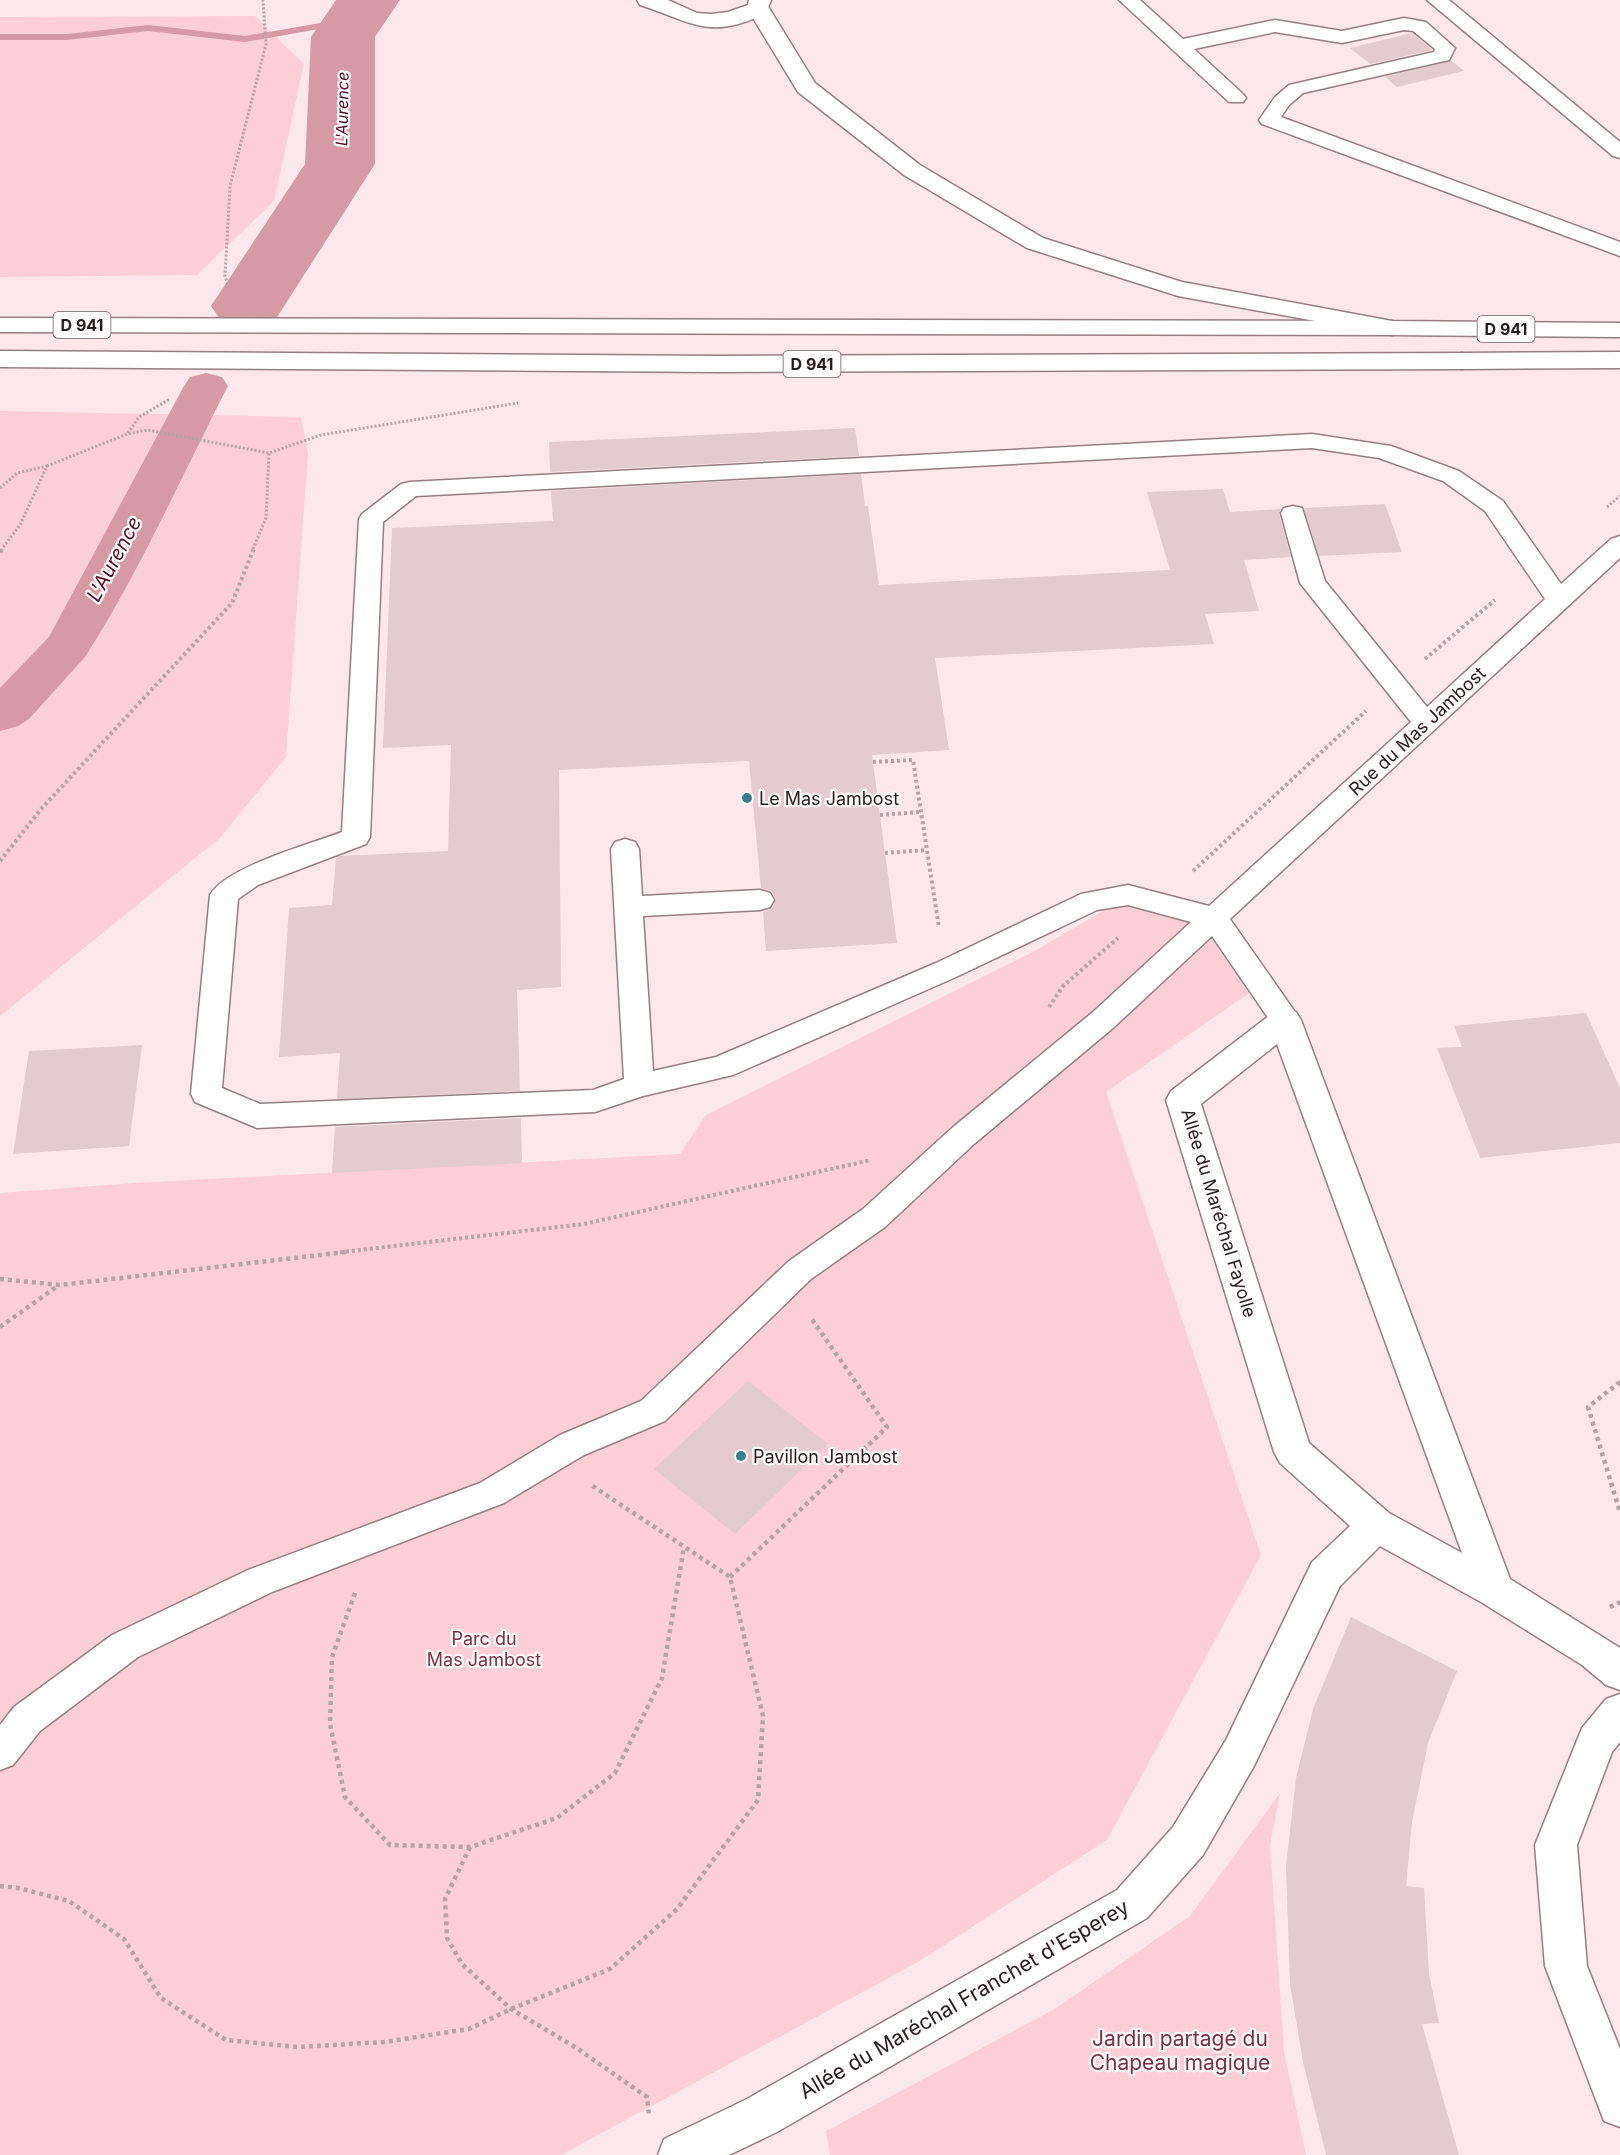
<svg xmlns="http://www.w3.org/2000/svg" width="1620" height="2155" font-family="Inter,sans-serif">
  <rect width="100%" height="100%" fill="#fce8ec"/>
  <g fill="#fcced7">
    <path d="M255,16L304,64L274,201L197,275L0,277V17Z"/>
    <path d="M0,411L301,417L308,453L286,757L220,838L0,1016Z"/>
    <path d="M1127,897L1214,918L1261,985L1106,1092L1261,1555L1107,1840L918,1962L561,2155H0V1193L135,1183L680,1154L706,1115L1031,953Z"/>
    <path d="M1280,1793L1270,1845L1284,2052L1306,2155H830L826,2131L1053,2010L1190,1916Z"/>
  </g>
  <g fill="none" stroke-linecap="round" stroke-linejoin="round">
    <path fill="#d59aa6" fill-rule="evenodd" d="M355,17L359,18V22L245,42L148,31L67,40H0V34H67L148,25L245,36Z"/>
    <path fill="#d59aa6" fill-rule="evenodd" d="M206,373L222,377L228,386C182,475 139,573 85,657L29,719L18,726L0,731V688L49,637L184,386L190,377Z"/>
    <path fill="#d59aa6" fill-rule="evenodd" d="M336,0H400L375,37V164L274,322L248,328L222,322L211,306L305,164L311,37Z"/>
  </g>
  <g fill="#e3cbcf">
    <path d="M1412,33L1432,50L1370,64L1350,48Z"/>
    <path d="M1451,60L1464,71L1397,87L1385,77Z"/>
    <path d="M855,428L859,456L550,472L549,442Z"/>
    <path d="M861,474L865,506H868L879,585L1170,570L1147,492L1223,489L1230,512L1281,509L1279,514L1291,557L1244,560L1259,611L1205,614L1214,644L935,658L949,750L872,755L897,943L766,951L763,912L772,908L776,899L771,891L761,888L749,761L559,770L561,987L517,990L520,1091L337,1099L340,1053L279,1057L289,908L332,905L336,858L339,856L448,851L451,745L383,748L392,528L553,521L551,491Z"/>
    <path d="M1385,504L1402,552L1319,556L1304,508Z"/>
    <path d="M1586,1013L1620,1088V1143L1480,1158L1437,1048L1462,1047L1454,1026Z"/>
    <path d="M142,1045L129,1146L13,1154L29,1051Z"/>
    <path d="M521,1118L522,1163L332,1173L335,1127Z"/>
    <path d="M748,1381L828,1444L735,1534L654,1469Z"/>
    <path d="M1351,1617L1457,1671L1428,1743L1412,1822L1406,1886L1424,1888L1429,1974L1439,2023L1422,2024L1459,2155H1326L1303,2062L1290,1984L1286,1866L1296,1778L1313,1709Z"/>
  </g>
  <g fill="none" stroke-linecap="round" stroke-linejoin="round">
    <g stroke="#947e82" stroke-width="3">
      <g id="lane">
        <path d="M1119,0H1140L1183,39L1275,20L1342,31L1404,18L1426,22L1455,48L1449,60L1303,93L1289,105L1281,117L1620,242V256L1262,124L1259,120L1275,97L1289,85L1434,52L1435,49L1413,31L1404,30L1342,43L1275,32L1194,49L1243,94L1246,98L1243,102H1229Z"/>
        <path d="M1427,0H1449L1620,142V158L1613,156Z"/>
        <path d="M1312,434L1391,446L1459,471L1503,501L1561,584L1611,539L1620,536V558L1230,919L1295,1012L1300,1020L1295,1028L1285,1031L1275,1028L1212,936L1113,1028L974,1144L885,1227L811,1279L665,1421L584,1455L504,1503L272,1592L138,1657L40,1731L13,1765L0,1770V1725L14,1707L112,1635L248,1570L480,1483L560,1435L641,1401L789,1261L863,1209L952,1128L1093,1012L1191,922L1128,905L1097,910L956,977L733,1075L643,1096L595,1112L257,1128L195,1102L191,1094L210,895C226,867 310,844 342,832L359,519L362,514L401,484L410,482ZM1312,448L1379,458L1443,481L1485,511L1545,599L1427,707L1325,581L1302,508L1293,506L1284,508L1281,513L1300,583L1411,722L1209,906L1128,885L1081,894L936,963L716,1057L653,1071L643,916L760,910L770,907L774,900L770,893L760,890L642,896L639,849L635,842L625,839L615,842L611,849L624,1079L593,1090L260,1104L222,1088L238,899L258,885L366,844L370,837L383,522L416,496Z"/>
      </g>
    </g>
    <g stroke="#947e82" stroke-width="3">
      <g id="street">
        <path d="M1285,1008L1296,1012L1301,1020L1510,1579L1620,1648V1690L1606,1685L1582,1665L1481,1602L1380,1546L1340,1586L1254,1766L1203,1855L1147,1918L777,2132L729,2155H658L664,2139L745,2100L1117,1890L1173,1827L1226,1740L1312,1562L1350,1526L1280,1463L1274,1452L1166,1100L1171,1091L1274,1012ZM1277,1044L1462,1553L1389,1513L1309,1443L1201,1104Z"/>
        <path d="M1620,1694V1742L1612,1752L1577,1845L1587,1966L1620,2049V2127L1604,2121L1545,1966L1535,1845L1582,1728L1606,1699Z"/>
      </g>
    </g>
    <g stroke="#947e82" stroke-width="3">
      <path id="secondary" d="M637,0H668L697,13L711,14L728,12L748,5L749,0H771L766,13C709,41 693,22 640,5Z"/>
    </g>
    <g stroke="#947e82" stroke-width="3">
      <g id="primary">
        <path d="M758,2L766,3L815,83L920,165L1043,238L1182,282L1392,321L1620,323V337L1392,335L1178,296L1027,248L904,175L798,92L747,8L750,3Z"/>
        <path d="M1620,352V368L1462,369L1453,366L1449,361L1453,356L1462,353Z"/>
      </g>
    </g>
    <g stroke="#947e82" stroke-width="3">
      <g id="highway">
        <path d="M0,318L1392,321L1401,323L1404,328L1401,333L1392,335L0,332Z"/>
        <path d="M0,351L720,356L1462,353L1471,356L1475,361L1471,366L1462,369L720,372L0,367Z"/>
      </g>
    </g>
    <g stroke="#b4a3a7" stroke-width="3" stroke-dasharray="2 2" stroke-linecap="butt">
      <path d="M229,288L225,276L230,186L266,44L263,0"/>
      <path d="M128,433L139,417L170,399"/>
      <path d="M47,466L127,434L148,430L269,453L321,435L518,403"/>
      <path d="M0,488L17,473L47,466L20,525L2,549"/>
      <path d="M1607,507L1620,496"/>
      <path d="M253,549L266,518L269,453"/>
    </g>
    <g stroke="#b4a3a7" stroke-width="4" stroke-dasharray="3 3" stroke-linecap="butt">
      <path d="M0,552L3,548"/>
      <path d="M1425,659L1495,600"/>
      <path d="M873,762L913,760L939,928"/>
      <path d="M880,815L920,812"/>
      <path d="M885,853L927,850"/>
      <path d="M0,861L42,808L232,603L254,548"/>
      <path d="M1193,871L1366,711"/>
      <path d="M1049,1007L1063,986L1118,938"/>
      <path d="M334,1253L584,1224L871,1160"/>
    </g>
    <g stroke="#b4a3a7" stroke-width="4.5" stroke-dasharray="4 4" stroke-linecap="butt">
      <path d="M0,1279L60,1285L346,1252"/>
      <path d="M0,1327L59,1285"/>
      <path d="M1620,1382L1588,1407L1620,1512"/>
      <path d="M730,1577L887,1427L811,1318"/>
      <path d="M355,1593L332,1657L330,1724L345,1797L390,1845L470,1847L557,1818L615,1773L662,1678L684,1547"/>
      <path d="M1610,1607L1620,1602"/>
      <path d="M470,1847L445,1899L447,1938L462,1964L511,2009L575,2047L647,2097L649,2116"/>
      <path d="M0,1886L18,1888L69,1901L124,1939L161,1998L226,2040L298,2047L384,2042L469,2029L511,2009L610,1969L677,1909L758,1800L763,1716L730,1577L591,1485"/>
    </g>
    <use href="#lane" fill="#fff" fill-rule="evenodd"/>
    <use href="#street" fill="#fff" fill-rule="evenodd"/>
    <use href="#secondary" fill="#fff" fill-rule="evenodd"/>
    <use href="#primary" fill="#fff" fill-rule="evenodd"/>
    <use href="#highway" fill="#fff" fill-rule="evenodd"/>
  </g>
  <g fill="#3a7e8e" stroke="#fffafb" stroke-width="2">
    <circle cx="747" cy="798" r="6"/>
    <circle cx="741" cy="1456" r="6"/>
  </g>
  <g text-anchor="middle" dominant-baseline="central" stroke-width="4.5" stroke-linejoin="round" paint-order="stroke">
    <g font-size="16" font-style="italic" fill="#540d26" stroke="#fffafb">
      <text transform="translate(342 109) rotate(-89)">L'Aurence</text>
    </g>
    <g fill="#fffafb" stroke="#675f61" stroke-width="1.5">
      <rect x="53.5" y="312" width="57" height="26" rx="4.5"/>
      <rect x="1477.5" y="316" width="57" height="26" rx="4.5"/>
      <rect x="783.5" y="351" width="57" height="26" rx="4.5"/>
    </g>
    <g font-size="16" font-weight="bold" fill="#261d1f">
      <text x="82" y="325">D 941</text>
      <text x="1506" y="329">D 941</text>
      <text x="812" y="364">D 941</text>
    </g>
    <g font-size="18" fill="#261d1f" stroke="#fffafb">
      <text transform="translate(1417 731) rotate(-43)">Rue du Mas Jambost</text>
      <text transform="translate(1219 1213) rotate(73)">Allée du Maréchal Fayolle</text>
    </g>
    <g font-size="18" fill="#261d1f" stroke="#fffafb" text-anchor="start">
      <text x="759" y="798">Le Mas Jambost</text>
      <text x="753" y="1456">Pavillon Jambost</text>
    </g>
    <g font-size="18" fill="#7a3145" stroke="#fffafb">
      <text x="484" y="1638">Parc du<tspan x="484" dy="21">Mas Jambost</tspan></text>
    </g>
    <g font-size="20" font-style="italic" fill="#540d26" stroke="#fffafb">
      <text transform="translate(114 559) rotate(-62)">L'Aurence</text>
    </g>
    <g font-size="21" fill="#261d1f" stroke="#fffafb">
      <text transform="translate(964 1999) rotate(-30)">Allée du Maréchal Franchet d'Esperey</text>
    </g>
    <g font-size="21" fill="#7a3145" stroke="#fffafb">
      <text x="1180" y="2038">Jardin partagé du<tspan x="1180" dy="24">Chapeau magique</tspan></text>
    </g>
  </g>
</svg>
